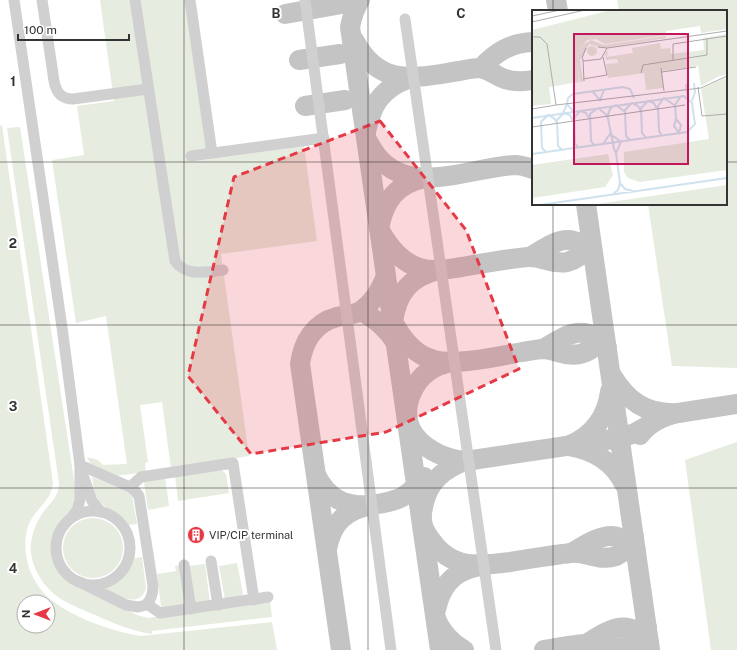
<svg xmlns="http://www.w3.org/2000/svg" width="737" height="650" font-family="'Public Sans',sans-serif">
  <rect width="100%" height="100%" fill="#fff"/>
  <g fill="#e6ecdf" fill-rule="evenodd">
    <path d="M100,0H187L209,149L188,151L190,162L304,146L317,241L221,254L249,456L171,468L162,402L140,405L148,462L145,463L146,472L115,476L91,465L87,457L98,460L103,465L127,464L106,316L76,323L52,160L84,155L77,106L114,101Z"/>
    <path d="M617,0H737V368L672,366L648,204H726V11H619Z"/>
    <path d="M2,125L53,483C51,504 32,509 27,530C25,538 25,547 26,555C28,568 33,580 42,591C61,614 112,632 141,636L272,622L277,650H0V126ZM24,602H48V626H24Z"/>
    <path d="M20,127L76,493C74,511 66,513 58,526C46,545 51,569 70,581L137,615L148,618L270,601L272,617L152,631V634C132,631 113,623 95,615C84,610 72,606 61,599C42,587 26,561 32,537C34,529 37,521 42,514C49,503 59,498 59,483L7,128Z"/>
    <path d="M737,442V650H711L685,460Z"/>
    <path d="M222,470L226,474L229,493L178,501L175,476Z"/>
    <path d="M92,477L126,491L132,496L137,524L128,525C119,512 100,509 95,493C93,488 93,482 92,477Z"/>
    <path d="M165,477L169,506L148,510L144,482Z"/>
    <circle cx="93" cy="548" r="30"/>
    <path d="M142,557L146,588C139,610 118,595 104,589C120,583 128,574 134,558Z"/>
    <path d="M237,563L243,594L242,596L225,600L219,566Z"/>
    <path d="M205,564L210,603L194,605L188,566Z"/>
    <path d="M180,565L187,605L165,609L161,606L157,574L176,571L175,566Z"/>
  </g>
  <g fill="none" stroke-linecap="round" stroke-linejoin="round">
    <g stroke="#c4c4c4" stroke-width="20">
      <path d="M360,0C355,8 352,17 350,27L440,650"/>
      <path d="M556,0L558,11"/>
      <path d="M285,14L359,1"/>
      <path d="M354,40C380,88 413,78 459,71C465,70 473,68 480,68C487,69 494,74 500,77C510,82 522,82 533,80"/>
      <path d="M299,60L340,54"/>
      <path d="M481,68C496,52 510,43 533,42"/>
      <path d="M411,78C395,83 382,92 374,107C371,114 365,130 366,137C367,141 371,147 373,150C404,200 469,167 515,165C521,165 527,167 533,169"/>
      <path d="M305,106L345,100"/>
      <path d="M425,178C396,184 384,201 379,229C389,246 400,262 420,268C434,272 448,269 462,267C484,263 506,259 528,257C541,256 554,265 567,262C579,259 586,252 591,241"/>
      <path d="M586,204L650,650"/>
      <path d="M530,257C554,242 572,228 593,256"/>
      <path d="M438,270C410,277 397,293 393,322C403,339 414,355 434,360C456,366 499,356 522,352C529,351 537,349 544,349C556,350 567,357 580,354C592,351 599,344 604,333"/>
      <path d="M386,276C380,291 374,301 361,311C376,319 387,328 396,343"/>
      <path d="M543,349C566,335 586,321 607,348"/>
      <path d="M452,362C433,366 420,374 412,392C394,431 429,457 465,461"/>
      <path d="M611,374C627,401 646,415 678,413C664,416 649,423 640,435"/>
      <path d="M610,391C607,418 592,436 568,446C593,450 613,461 624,484"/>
      <path d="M678,413L737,404"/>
      <path d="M465,461C444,469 429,481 424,503C420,518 421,527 431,540C452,570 478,566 510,562C530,559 551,555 571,553C586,551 599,562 616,556C625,552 630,545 634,537"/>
      <path d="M452,463L620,438L635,433L649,425"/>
      <path d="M316,475C328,499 345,507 372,505C346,510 332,522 327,549"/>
      <path d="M372,505C384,503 399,501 408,493C414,489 418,482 424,477"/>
      <path d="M573,552C596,539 615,524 636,551"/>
      <path d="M586,644C609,630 627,616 649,642"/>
      <path d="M341,650L300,364C303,342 314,323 337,317C345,315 353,315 361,311"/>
      <path d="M464,650C453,644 440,631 436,618C434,613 437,607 438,602C445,580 458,570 481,566"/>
      <path d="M544,650C557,648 571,645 584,644C590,644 597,646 603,648C623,650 637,647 647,628"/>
    </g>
    <g stroke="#d0d0d0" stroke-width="11">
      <path d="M14,0L62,327L80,465V500L77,510L71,518"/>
      <path d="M42,0L54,81C56,92 61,99 73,99L148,89"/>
      <path d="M135,0L175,261C186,277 206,272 223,270"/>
      <path d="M190,0L212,153"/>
      <path d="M305,0L391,650"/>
      <path d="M405,19L496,650"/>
      <path d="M191,156L324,138"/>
      <path d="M80,465L130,487L135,491L139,496L153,586C153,593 151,600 146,605L138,607L126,605L80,582"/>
      <path d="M84,478L92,501L101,512"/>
      <path d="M130,487L141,477L233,463L254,600"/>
      <circle cx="93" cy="548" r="37"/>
      <path d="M211,561L218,605"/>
      <path d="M184,565L191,609"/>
      <path d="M147,604L160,613L268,597"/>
    </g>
  </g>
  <path fill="#e63946" fill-opacity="0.2" stroke="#e63946" stroke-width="3" stroke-dasharray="8 5" stroke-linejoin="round" d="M380,121L466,230L519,369L386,432L251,454L188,376L234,177Z"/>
  <path fill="none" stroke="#333" stroke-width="1" stroke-opacity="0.55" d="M184,0V650M368,0V650M553,0V11M0,162H533M726,162H737M553,204V650M0,325H737M0,488H737"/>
  <defs>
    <g id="building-disc" transform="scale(0.9)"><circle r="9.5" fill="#e63946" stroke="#fff"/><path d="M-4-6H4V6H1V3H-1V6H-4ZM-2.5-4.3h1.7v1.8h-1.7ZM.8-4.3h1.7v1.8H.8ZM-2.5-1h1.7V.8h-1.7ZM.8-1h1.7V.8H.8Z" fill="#fff"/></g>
  </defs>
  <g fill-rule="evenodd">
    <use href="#building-disc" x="196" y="535"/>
  </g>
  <g text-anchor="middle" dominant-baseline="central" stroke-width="4" stroke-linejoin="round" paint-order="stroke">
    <g font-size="11" fill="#333" stroke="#fff" text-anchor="start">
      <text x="209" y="535">VIP/CIP terminal</text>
    </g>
  </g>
  <g transform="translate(532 10)">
    <rect width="195" height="195" fill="#fff"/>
    <path d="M79,0H195V19L169,23L168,16L134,21V25L73,34L64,29L55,30L50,36L45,50L51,35L59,30L72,35L134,26V28L70,38L57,34L48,50L51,72H48L45,51L47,72L17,77L19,94L0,96V20ZM195,24V65L187,66L169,76L166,56L130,61L131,78L114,80L112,63L76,68L74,54L86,53L85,49L74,50L73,44L76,40L75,47L101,43L100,38L128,33L129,39L138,38L139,44L172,40L171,28ZM55 41a5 5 0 1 1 10 0a5 5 0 1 1-10 0ZM195,67V160L108,172L96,168L92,162V142L177,129L169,79ZM76,144L81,165L73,177L0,188V155ZM195,175V195H58Z" fill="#e6ecdf"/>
    <path fill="none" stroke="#cfe2ee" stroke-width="2" d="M154,74L156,87M61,82L68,90L72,80M160,91L163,82L162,73M35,94L36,88L41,84L91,77L98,79L102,88M31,103L35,94L41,101M75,104L82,138M76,105L78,99L84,95L93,102M0,108L152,86L160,93L163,114L155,122L0,144M144,109L149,115L147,123L142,116L144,109L143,95L149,86M130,126L127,121L126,96L132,88L142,95M114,128L110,123L109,98L116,91L122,93L125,99M98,130L94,126L93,100L100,93L106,96L109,101M71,134L78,124L88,131M62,135L59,131L58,104L66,98L76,106M81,137L84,143L89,132M46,138L43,133L42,108L48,101L54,103L57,108M30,140L26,136L25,110L32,103L38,105L41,111M14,142L10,138L9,112L16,105L22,108L25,113M84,143L88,173M81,184L86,180L88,173L93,179L101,181M8,195L195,168"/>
    <path fill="none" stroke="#adadad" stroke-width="1" d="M0,6L28,0M0,12L53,0M0,27H8L15,34L24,95L0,99M66,37L75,38L195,21M54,38L50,48L52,51L69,49L75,38M51,50L52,71M141,50V34L195,26M129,58L132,81M130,62L164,57M109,63L111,55L175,45V29M51,69L75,65L71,47M166,77L170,106L195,104M24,95L169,78L195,66M0,117L153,95"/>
    <path fill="#c2185b" fill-opacity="0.15" stroke="#c2185b" stroke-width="2" d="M42,24H156V154H42Z"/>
    <rect width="195" height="195" fill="none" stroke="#333" stroke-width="2"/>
  </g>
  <g font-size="13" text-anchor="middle" font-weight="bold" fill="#333" stroke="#fff" stroke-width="4" stroke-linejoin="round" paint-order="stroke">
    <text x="276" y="18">B</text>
    <text x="461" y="18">C</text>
    <text x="13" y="86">1</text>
    <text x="13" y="248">2</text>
    <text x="13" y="411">3</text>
    <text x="13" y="573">4</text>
  </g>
  <g transform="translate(36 614) rotate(270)"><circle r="19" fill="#ffffff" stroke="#adadad"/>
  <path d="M0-3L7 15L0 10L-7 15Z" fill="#e63946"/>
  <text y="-6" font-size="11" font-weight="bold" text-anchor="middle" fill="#333333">N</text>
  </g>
  <path d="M18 34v6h111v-6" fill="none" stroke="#333333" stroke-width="2"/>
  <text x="24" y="34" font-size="12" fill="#333333" stroke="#ffffff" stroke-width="3" paint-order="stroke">100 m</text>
</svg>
